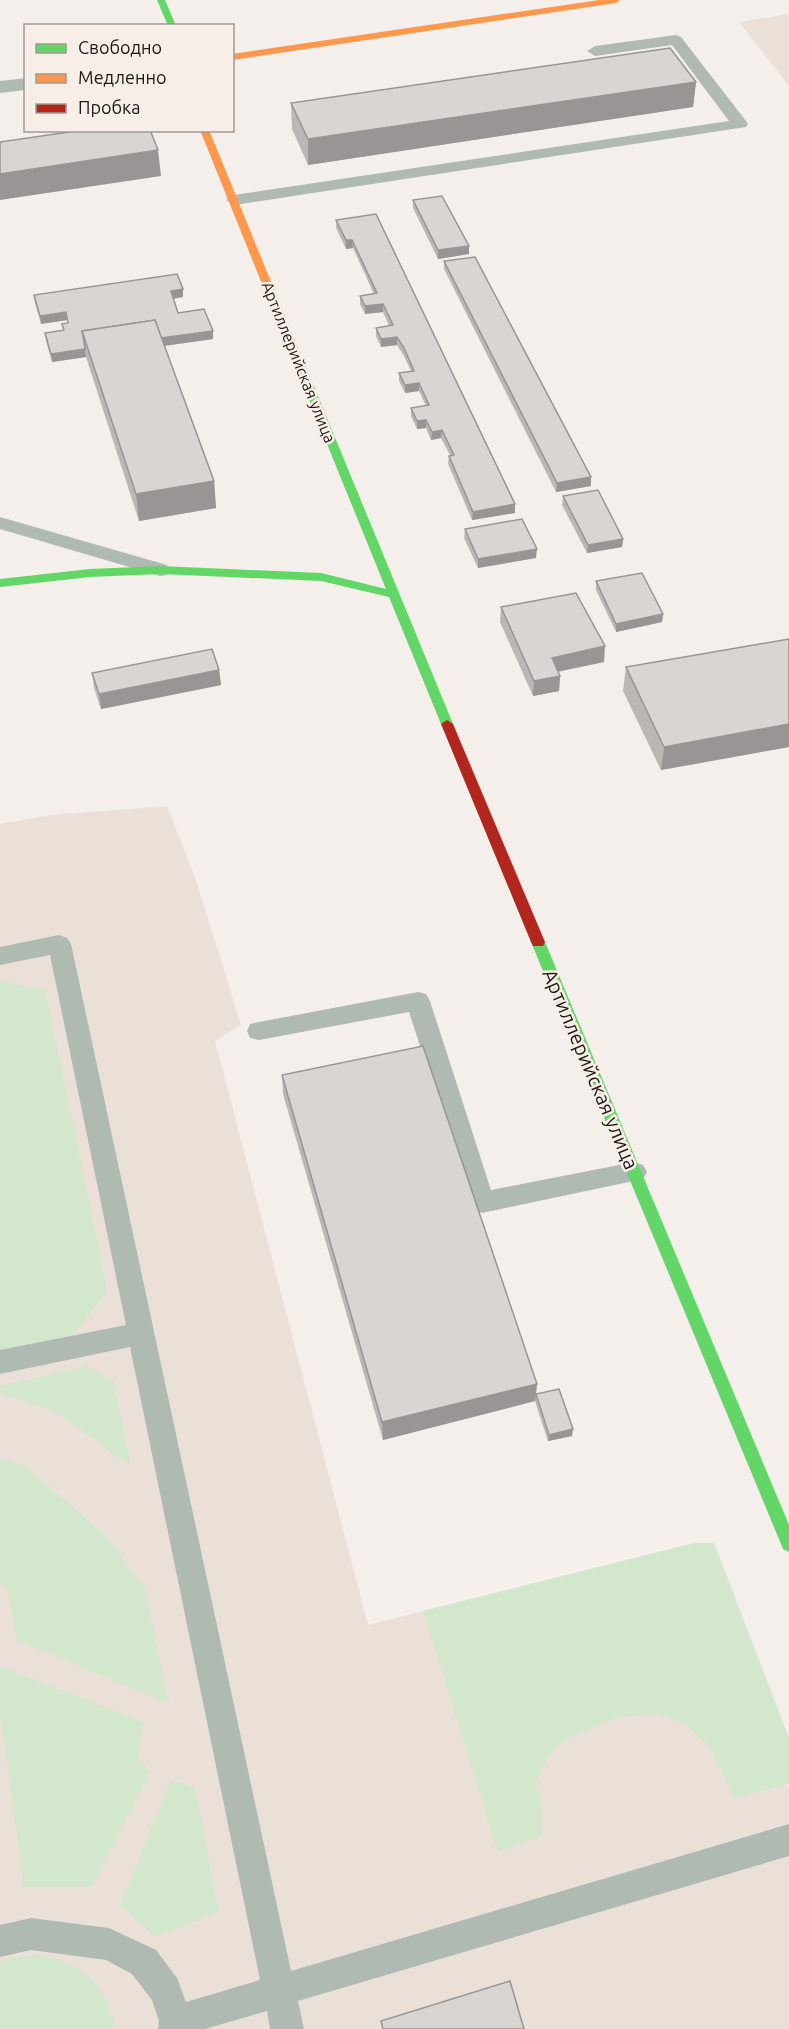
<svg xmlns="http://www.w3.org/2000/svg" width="789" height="2029" font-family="Ubuntu,sans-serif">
  <rect width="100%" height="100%" fill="#f4efea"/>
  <g fill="#eae0d8">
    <path d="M789,14V86L739,22Z"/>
    <path d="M167,806L196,880L241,1025L215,1041L368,1625L695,1543L789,1789V2029H0V824L51,815Z"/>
  </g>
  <g fill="#d2e7cb">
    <path d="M0,981L45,990L107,1291L73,1335L0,1351Z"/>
    <path d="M87,1366L113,1381L131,1466L56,1412L0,1393V1386Z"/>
    <path d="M0,1459L25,1466L105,1535L144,1587L169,1704L17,1640L7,1587L0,1583Z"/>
    <path d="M695,1543H714L789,1738V1784L734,1798L710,1747L687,1725L657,1713L616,1718L565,1740L547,1759L535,1782L541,1810L542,1836L498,1852L423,1611Z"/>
    <path d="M0,1666L143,1722L137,1757L150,1772L92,1887H24L0,1712Z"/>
    <path d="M171,1781L195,1787L218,1912L155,1937L120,1905Z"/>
    <path d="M39,1955C88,1966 102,1981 116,2029H0V1963L8,1959Z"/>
  </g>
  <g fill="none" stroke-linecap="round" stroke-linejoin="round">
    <g fill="#afbbb2" fill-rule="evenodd">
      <path d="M676,35L681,37L746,121L748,124L746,127L234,205L226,200L234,195L729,121L672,45L595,56L587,51L595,46Z"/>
      <path d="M0,517L167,565L170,570L167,575L160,576L0,529Z"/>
      <path d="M59,935L67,938L71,944L291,1971L789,1824V1856L298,2001L304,2029H270L267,2011L205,2029H158L159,2021L152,2000L132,1974L106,1960L31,1950L0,1957V1925L31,1918L109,1928L156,1950L177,1978L186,2002L260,1980L130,1347L0,1374V1350L126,1325L50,955L0,965V947Z"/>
      <path d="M418,992L426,994L430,1001L491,1190L634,1162L643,1165L647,1172L643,1179L482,1213L473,1210L409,1012L259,1040L250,1038L247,1031L250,1024L259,1022Z"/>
    </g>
    <path fill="#afbbb2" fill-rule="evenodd" d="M26,78V90L0,93V81Z"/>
    <g fill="#63d668" fill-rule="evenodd">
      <path d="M157,0H165L176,26H168Z"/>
      <path d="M282,318L287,321L453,724L451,727H443L441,724L389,597L321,581L160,574L90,577L0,587V579L90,569L160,566L321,573L386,589L277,321Z"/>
      <path d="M538,937L545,942L789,1525V1552L783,1549L781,1544L531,942Z"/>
    </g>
    <g fill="#ff974d" fill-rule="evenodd">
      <path d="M599,0H620L616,3L232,60V54Z"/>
      <path d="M200,130H209L287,321L286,323H278L277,321Z"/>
    </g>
    <path fill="#b3261e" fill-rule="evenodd" d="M447,720L453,724L545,942L543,946H533L531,942L441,724Z"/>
  </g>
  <g fill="#bbb7b5">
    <path d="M696,82L693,107L308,165L292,129L291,103Z"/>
    <path d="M413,200L469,254L438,259L413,208Z"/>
    <path d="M376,214L515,504V513L472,520L448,464L449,456L450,455L441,438L431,440L426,428L417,429L411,416V408L426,406L419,391L405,393L399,381V373L411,371L404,356L397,345L381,347L376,336V328L389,326L383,312L365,314L360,304V296L374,294L353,248L346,249L336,228V220Z"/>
    <path d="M444,261L591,477V486L556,492L444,269Z"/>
    <path d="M183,289V297L173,299L178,313L213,339L164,346L214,481L216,508L139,521L86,357L52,362L46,341L45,333L63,330L62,324L67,323V320L41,324L35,303L34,295Z"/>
    <path d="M563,496L623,539L622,547L587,553L562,505Z"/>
    <path d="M465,529L536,558L478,568L464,538Z"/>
    <path d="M596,581L663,614L662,622L616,632L596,590Z"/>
    <path d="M501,607L604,662L558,672L560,676L559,691L533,696L500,622Z"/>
    <path d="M789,639V747L661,770L623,691L626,667Z"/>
    <path d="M219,670L221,685L101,709L94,688L92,673Z"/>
    <path d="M282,1075L537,1384L536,1394L572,1436L548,1441L535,1401L383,1440L283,1094Z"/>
  </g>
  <g fill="#989594">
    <path d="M696,82L693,107L308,165V139Z"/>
    <path d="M158,150L161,176L0,200V174Z"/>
    <path d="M346,240H352L353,248L346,249Z"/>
    <path d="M469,246V254L438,259V250Z"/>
    <path d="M183,289V297L171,299V291Z"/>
    <path d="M383,304V312L365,314V306Z"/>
    <path d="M66,312L67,320L41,324L40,316Z"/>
    <path d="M213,331V339L91,356L88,348Z"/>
    <path d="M397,337V345L381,347V339Z"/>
    <path d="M85,349L86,357L52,362L51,354Z"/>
    <path d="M419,383V391L405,393V385Z"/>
    <path d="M426,420V428L417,429V421Z"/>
    <path d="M442,430L441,438L431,440L432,432Z"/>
    <path d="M591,477V486L556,492L557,483Z"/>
    <path d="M214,481L216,508L139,521L136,494Z"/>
    <path d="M515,504V513L472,520L473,512Z"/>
    <path d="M623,539L622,547L587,553L588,545Z"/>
    <path d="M537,549L536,558L478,568V559Z"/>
    <path d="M663,614L662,622L616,632V624Z"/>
    <path d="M605,646L604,662L550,673L552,658Z"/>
    <path d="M219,670L221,685L101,709L99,694Z"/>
    <path d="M560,676L559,691L533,696L534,681Z"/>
    <path d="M789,724V747L661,770L664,747Z"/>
    <path d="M537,1384L535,1401L383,1440L382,1422Z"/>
    <path d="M573,1429L572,1436L548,1441L549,1435Z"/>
  </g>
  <g fill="#d9d5d3" stroke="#989594" stroke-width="1.5">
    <path d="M670,48L696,82L308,139L291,103Z"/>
    <path d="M83,130H150L158,150L0,174V142Z"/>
    <path d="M442,196L469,246L438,250L413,200Z"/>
    <path d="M376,214L515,504L473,512L449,456L454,455L442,430L432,432L426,420L417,421L411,408L429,405L419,383L405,385L399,373L414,371L404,348L397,337L381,339L376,328L393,325L383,304L365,306L360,296L377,293L352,240H346L336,220Z"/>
    <path d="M475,257L591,477L557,483L444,261Z"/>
    <path d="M177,274L183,289L171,291L178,313L204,309L213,331L161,338L155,320L82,331L85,349L51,354L45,333L64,330L62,324L68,323L66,312L40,316L34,295Z"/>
    <path d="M155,320L214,481L136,494L82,331Z"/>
    <path d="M598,490L623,539L588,545L563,496Z"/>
    <path d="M522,519L537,549L478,559L465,529Z"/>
    <path d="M642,573L663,614L616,624L596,581Z"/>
    <path d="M576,593L605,646L552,658L560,676L534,681L501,607Z"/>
    <path d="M789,639V724L664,747L626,667Z"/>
    <path d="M212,649L219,670L99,694L92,673Z"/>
    <path d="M423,1046L537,1384L382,1422L282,1075Z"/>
    <path d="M559,1389L573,1429L549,1435L536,1394Z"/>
    <path d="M510,1981L524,2029H383L381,2021Z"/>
  </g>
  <g text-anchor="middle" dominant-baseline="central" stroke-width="5" stroke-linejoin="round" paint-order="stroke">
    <g font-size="16" fill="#1d1a17" stroke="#f7eee7">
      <text transform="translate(299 362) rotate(68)">Артиллерийская улица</text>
    </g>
    <g font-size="20" fill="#1d1a17" stroke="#f7eee7">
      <text transform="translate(591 1069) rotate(67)">Артиллерийская улица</text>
    </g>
  </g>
  <rect x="24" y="24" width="210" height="108" fill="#f7eee7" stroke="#a09994" stroke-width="1.5"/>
  <rect x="36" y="44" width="30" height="9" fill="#63d668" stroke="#a09994" stroke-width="1.5"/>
  <text x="78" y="54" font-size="18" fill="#1d1a17">Свободно</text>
  <rect x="36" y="74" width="30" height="9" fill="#ff974d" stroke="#a09994" stroke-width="1.5"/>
  <text x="78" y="84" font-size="18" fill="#1d1a17">Медленно</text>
  <rect x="36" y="104" width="30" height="9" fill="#b3261e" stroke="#a09994" stroke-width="1.5"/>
  <text x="78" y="114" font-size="18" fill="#1d1a17">Пробка</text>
</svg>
